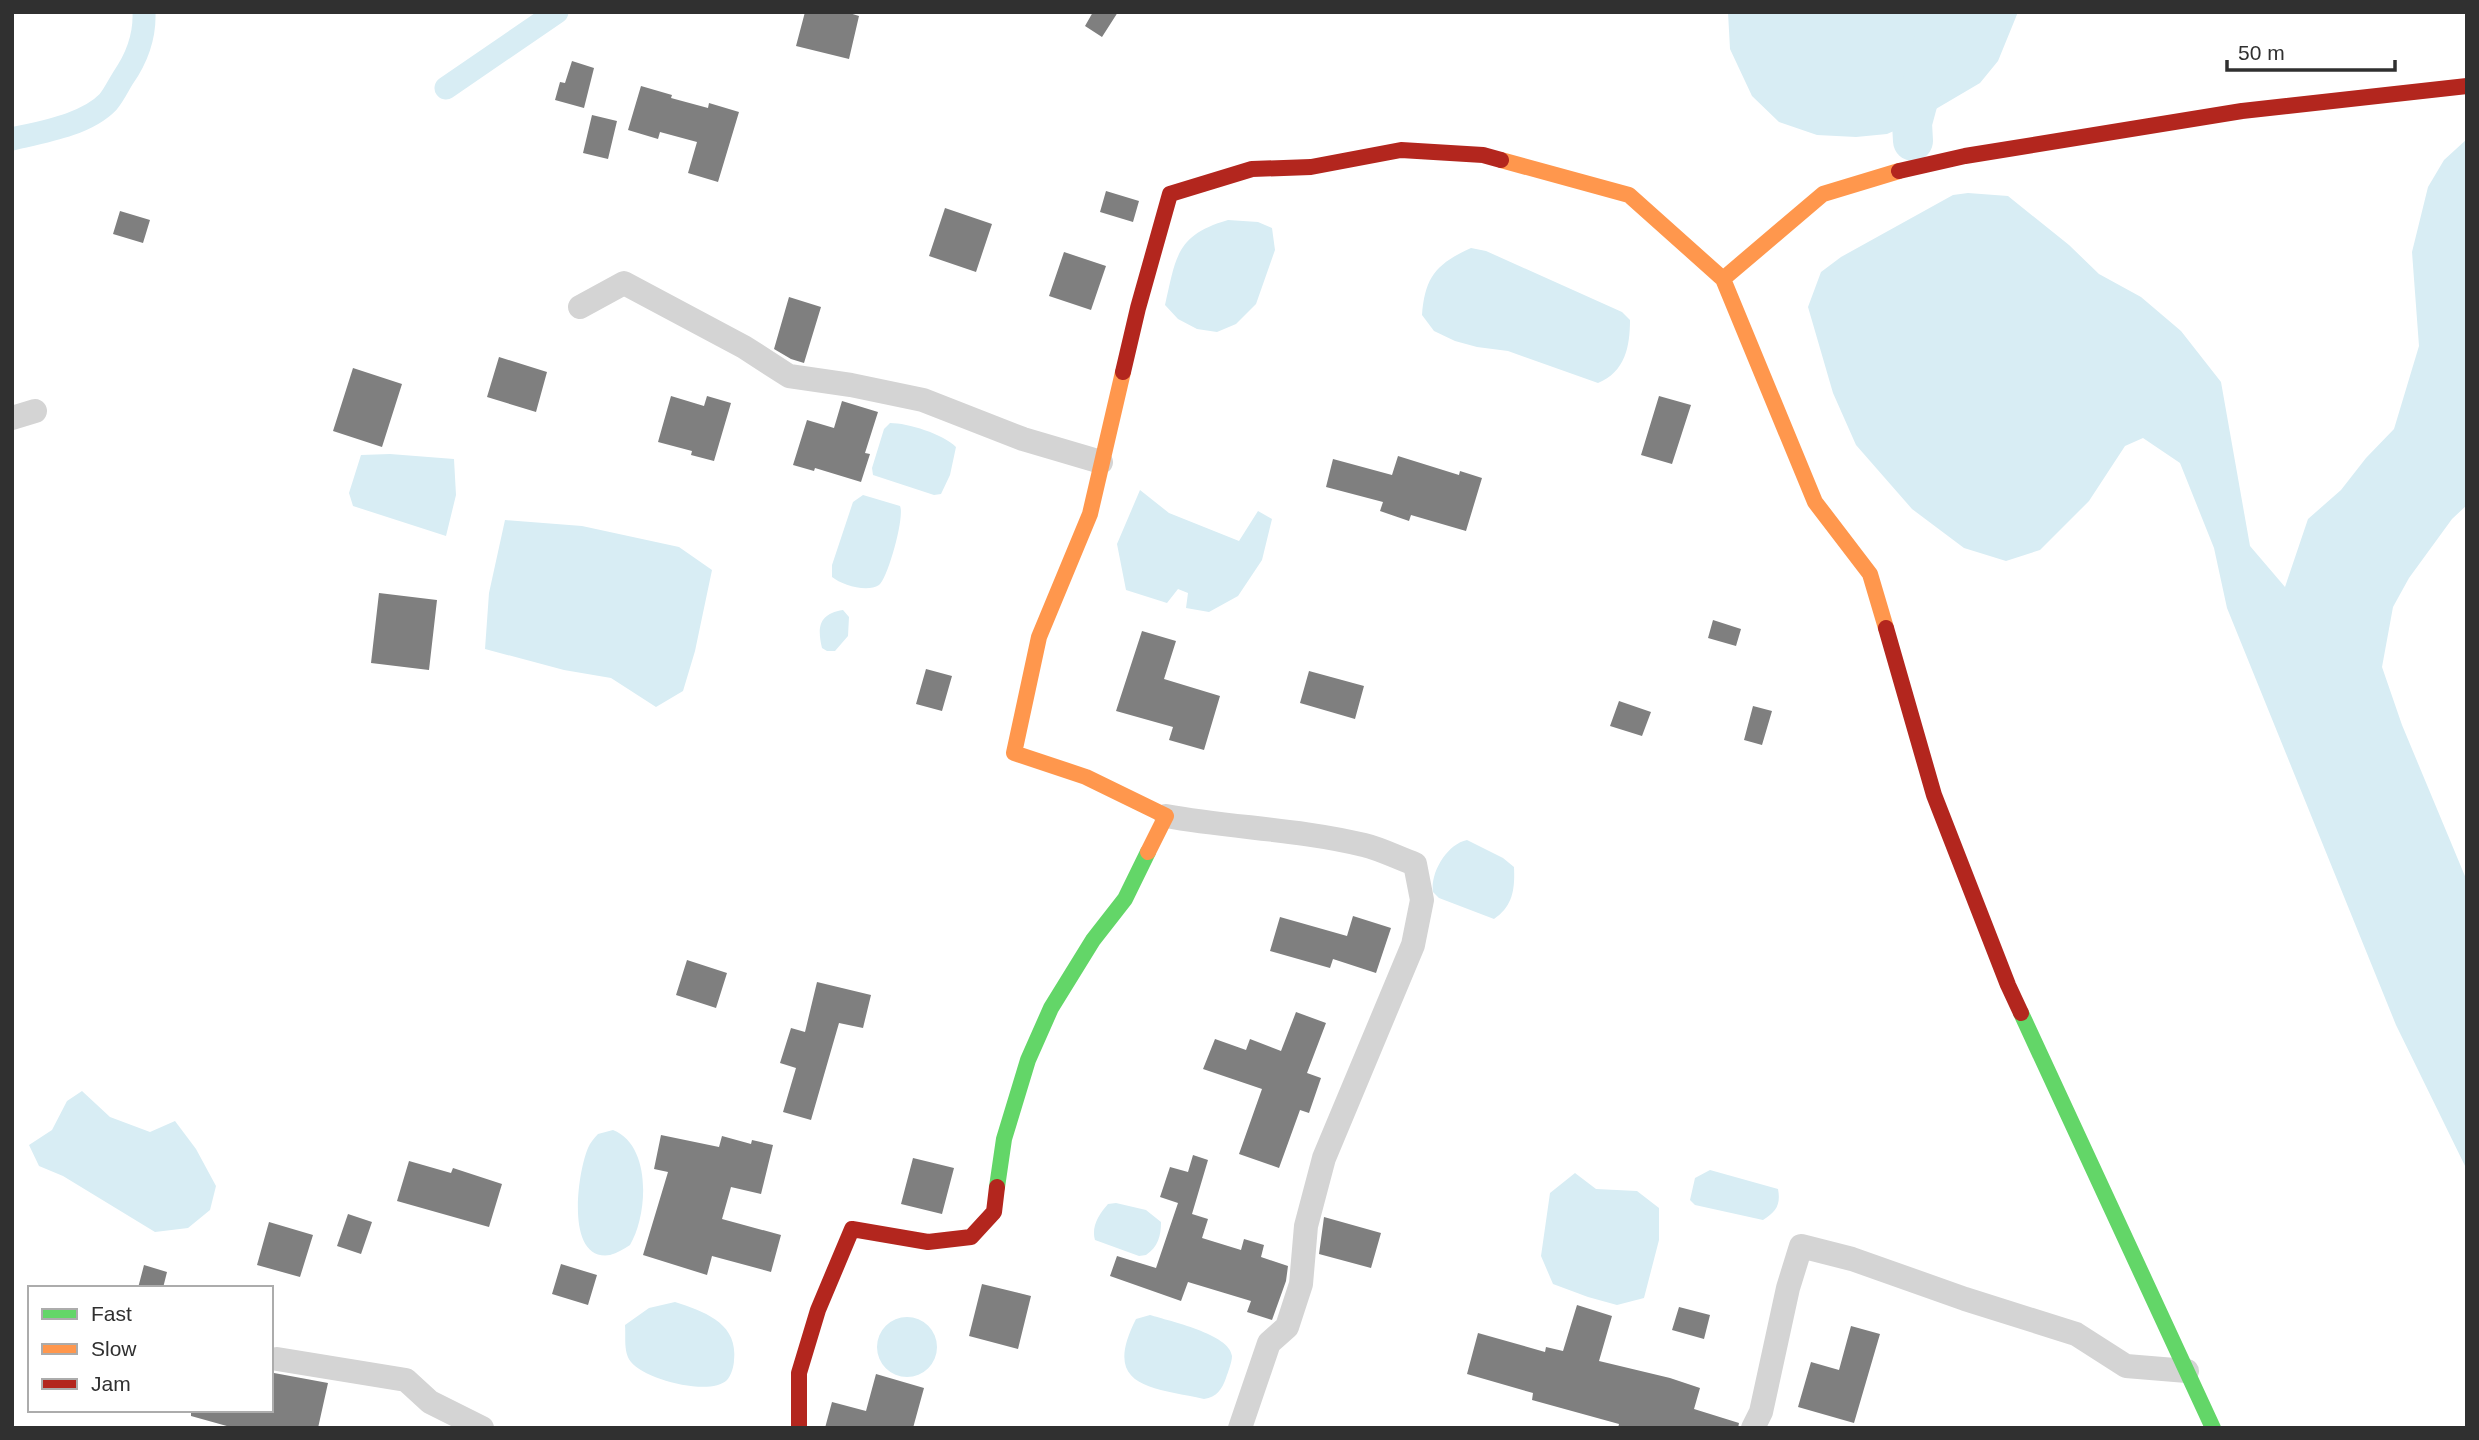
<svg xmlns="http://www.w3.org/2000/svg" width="2479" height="1440" font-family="Arial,sans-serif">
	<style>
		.water { fill: #d8edf4 }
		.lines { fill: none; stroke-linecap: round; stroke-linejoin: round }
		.canal { stroke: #d8edf4; stroke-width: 23 }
		.river { stroke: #d8edf4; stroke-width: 40 }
		.building { fill: #7f7f7f }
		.street { stroke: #d4d4d4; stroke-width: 24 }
		.fast { stroke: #63d668; stroke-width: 16 }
		.slow { stroke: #ff974d; stroke-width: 16 }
		.jam { stroke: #b3261e; stroke-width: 16 }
	</style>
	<rect width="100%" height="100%" fill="#fff"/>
	<path class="water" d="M1728,12H2018L1998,61L1980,83L1912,123L1887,134L1856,137L1817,135L1779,122L1752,96L1730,49Z
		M2467,139V505L2452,519L2409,578L2393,607L2382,667L2402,725L2467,881V1170L2396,1025L2227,608L2214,548L2180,463L2143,438L2125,446L2089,501L2040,550L2006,561L1964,548L1912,509L1856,445L1833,393L1808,307L1821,272L1841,257L1953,195L1968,193L2008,196L2069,245L2099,274L2141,297L2181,331L2221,382L2250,546L2285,587L2308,519L2341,490L2366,458L2394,429L2419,346L2412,252L2428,187L2444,160Z
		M1228,220L1258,222L1272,228L1275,250L1256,304L1236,324L1217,332L1197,329L1178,319L1165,305C1176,257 1176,235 1228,220Z
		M1471,248L1486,251L1622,312L1630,320C1630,347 1625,372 1598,383L1508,351L1477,347L1455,341L1434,331L1422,315C1425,277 1436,264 1471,248Z
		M890,423C908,423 943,434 956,447L950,475L941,494L934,495L873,475L872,468L884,429Z
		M390,454L454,459L456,495L446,536L353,506L349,493L361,455Z
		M1140,490L1169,513L1239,541L1258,511L1272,519L1262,560L1238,596L1209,612L1186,608L1188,593L1178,589L1167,603L1126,590L1117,544Z
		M863,495L900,506C905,516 888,578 879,585C867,593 842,585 832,577V565L853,502Z
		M505,520L582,526L679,547L712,570L695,651L683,691L656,707L611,678L564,670L485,649L489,593Z
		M843,610L849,617L848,636L835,651H827L822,648C817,627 819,614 843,610Z
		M1467,840L1503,858L1514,867C1515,889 1513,906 1494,919L1439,898L1433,892C1430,873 1447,844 1467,840Z
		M82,1091L110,1117L150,1132L175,1121L196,1149L216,1186L210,1210L188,1228L155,1232L63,1176L39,1166L29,1145L52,1130L67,1101Z
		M613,1130C652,1145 648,1215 630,1245C624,1249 617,1253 610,1255C564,1262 578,1171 588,1148C590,1143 594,1138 598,1134Z
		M1710,1170L1778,1189C1781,1205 1776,1212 1763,1220L1695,1205L1690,1200L1695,1178Z
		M1575,1173L1596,1189L1637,1191L1659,1208V1240L1644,1298L1617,1305L1588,1297L1553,1284L1541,1256L1550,1193Z
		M1116,1203L1146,1210L1161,1222C1161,1236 1158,1247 1146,1255L1139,1256L1095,1240C1091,1227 1099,1214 1108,1204Z
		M675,1302C705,1312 738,1323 734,1360C734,1366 731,1376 727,1380C710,1397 644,1379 631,1362C623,1352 626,1337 625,1325L649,1308Z
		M1150,1315C1169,1321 1230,1334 1232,1356C1232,1362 1228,1372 1226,1378C1222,1389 1217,1397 1204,1399C1151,1387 1101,1388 1136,1319Z
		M877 1347a30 30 0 1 1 60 0a30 30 0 1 1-60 0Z"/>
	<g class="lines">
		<path class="canal" d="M446,88L557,12
			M12,139C42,132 86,125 108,102C114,95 118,86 123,78C137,58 145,37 144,12"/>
		<path class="river" d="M1913,141L1912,123L1942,12"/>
	</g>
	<path class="building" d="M805,12H846L859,16L849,59L796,46Z
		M1093,12H1118L1102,37L1085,26Z
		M572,61L594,68L584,108L555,100L560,82L565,83Z
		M641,86L672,95L671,98L708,108L709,103L739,112L718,182L688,173L697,142L660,132L658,139L628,130Z
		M592,115L617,121L608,159L583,153Z
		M1106,191L1139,201L1133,222L1100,212Z
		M945,208L992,224L976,272L929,256Z
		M120,211L150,220L143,243L113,234Z
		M1064,252L1106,266L1091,310L1049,296Z
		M789,297L821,307L804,363L791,359L774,349Z
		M499,357L547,372L536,412L487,397Z
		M353,368L402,384L382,447L333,431Z
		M671,396L704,406L707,396L731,403L714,461L691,455L692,451L658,442Z
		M1659,396L1691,405L1672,464L1641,455Z
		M842,401L878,412L865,453L870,454L861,482L815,468L814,471L793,465L807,420L834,428Z
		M1398,456L1459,475L1460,471L1482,478L1466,531L1411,515L1409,521L1380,511L1383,502L1326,487L1333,459L1392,475Z
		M379,593L437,600L429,670L371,663Z
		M1713,620L1741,629L1736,646L1708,638Z
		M1142,631L1176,641L1164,679L1220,696L1204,750L1169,740L1173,727L1116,711Z
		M926,669L952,676L942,711L916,704Z
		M1309,671L1364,686L1355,719L1300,703Z
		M1619,701L1651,712L1642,736L1610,726Z
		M1753,706L1772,711L1762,745L1744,740Z
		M1353,916L1391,928L1376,973L1333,959L1330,968L1270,951L1280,917L1347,936Z
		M687,960L727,973L716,1008L676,995Z
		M817,982L871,995L863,1028L839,1023L811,1120L783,1112L796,1068L780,1063L791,1028L805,1032Z
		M1296,1012L1326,1023L1307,1073L1321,1078L1309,1113L1300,1110L1279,1168L1239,1154L1262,1089L1203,1069L1215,1039L1246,1050L1250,1039L1281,1051Z
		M661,1135L719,1147L722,1136L751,1144L752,1140L773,1145L761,1194L731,1187L722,1219L781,1235L771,1272L712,1256L707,1275L643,1255L668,1172L654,1169Z
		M1193,1155L1208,1160L1192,1214L1208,1219L1202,1238L1241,1250L1244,1239L1264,1245L1261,1257L1288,1266L1286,1281L1272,1320L1247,1312L1251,1301L1188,1282L1181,1301L1110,1276L1117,1256L1156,1268L1178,1203L1160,1197L1170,1167L1188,1172Z
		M913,1158L954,1168L942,1214L901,1204Z
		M409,1161L451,1173L453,1168L502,1184L489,1227L397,1201Z
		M348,1214L372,1222L361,1254L337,1246Z
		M1324,1217L1381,1233L1371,1268L1319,1254Z
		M269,1222L313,1235L300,1277L257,1265Z
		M561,1264L597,1275L588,1305L552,1294Z
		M144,1265L167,1272L163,1288H138Z
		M982,1284L1031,1296L1018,1349L969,1336Z
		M1577,1305L1612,1316L1599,1361L1670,1378L1700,1388L1694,1409L1739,1423L1738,1428H1618L1619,1424L1532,1400L1533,1393L1467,1374L1478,1333L1545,1352L1546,1347L1563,1351Z
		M1679,1307L1710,1315L1704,1339L1672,1330Z
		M1851,1326L1880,1334L1854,1423L1798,1407L1811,1362L1839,1370Z
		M274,1373L328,1383L318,1428H234L191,1416V1410H271Z
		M876,1374L924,1388L913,1428H825L832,1402L866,1411Z"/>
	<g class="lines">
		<path class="street" d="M580,307L624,283L744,347L789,376L851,385L923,400L1023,439L1101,462
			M12,418L35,411
			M1166,816C1232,828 1299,829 1364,845C1381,849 1398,858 1415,864L1422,900L1413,945L1324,1158L1306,1226L1301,1284L1287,1327L1269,1343L1240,1428
			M277,1359L406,1380L430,1402L482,1428
			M1753,1428L1761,1412L1788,1288L1801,1246L1852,1259L1965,1299L2076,1334L2126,1366L2187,1371"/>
		<path class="fast" d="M2021,1013L2213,1428
			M997,1187L1004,1139L1028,1060L1051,1008L1093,940L1125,899L1148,852"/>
		<path class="slow" d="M1501,160L1629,195L1723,279
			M1123,372L1090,514L1039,637L1014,753L1086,777L1166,816L1148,852
			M1886,628L1870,574L1815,502L1723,279L1823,194L1899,171"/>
		<path class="jam" d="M1899,171L1965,156L2242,111L2467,86
			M1123,372L1138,308L1170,194L1252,169L1311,167L1401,150L1483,155L1501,160
			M1886,628L1934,795L2008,985L2021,1013
			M799,1428V1373L818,1310L852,1229L928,1242L971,1237L994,1212L997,1187"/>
	</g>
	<rect width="2479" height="1440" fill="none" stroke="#303030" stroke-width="28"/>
	<rect x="28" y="1286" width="245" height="126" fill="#ffffff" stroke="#acacac" stroke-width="2"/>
	<rect x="42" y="1309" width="35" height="10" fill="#63d668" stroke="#acacac" stroke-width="2"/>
	<text x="91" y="1321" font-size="21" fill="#303030">Fast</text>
	<rect x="42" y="1344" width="35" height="10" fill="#ff974d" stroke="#acacac" stroke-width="2"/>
	<text x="91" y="1356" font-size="21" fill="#303030">Slow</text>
	<rect x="42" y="1379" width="35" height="10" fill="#b3261e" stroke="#acacac" stroke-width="2"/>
	<text x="91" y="1391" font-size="21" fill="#303030">Jam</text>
	<path d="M2227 60v10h168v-10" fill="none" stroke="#303030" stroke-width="3.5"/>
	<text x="2238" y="60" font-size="21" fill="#303030" stroke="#ffffff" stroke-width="5" paint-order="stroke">50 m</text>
</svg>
